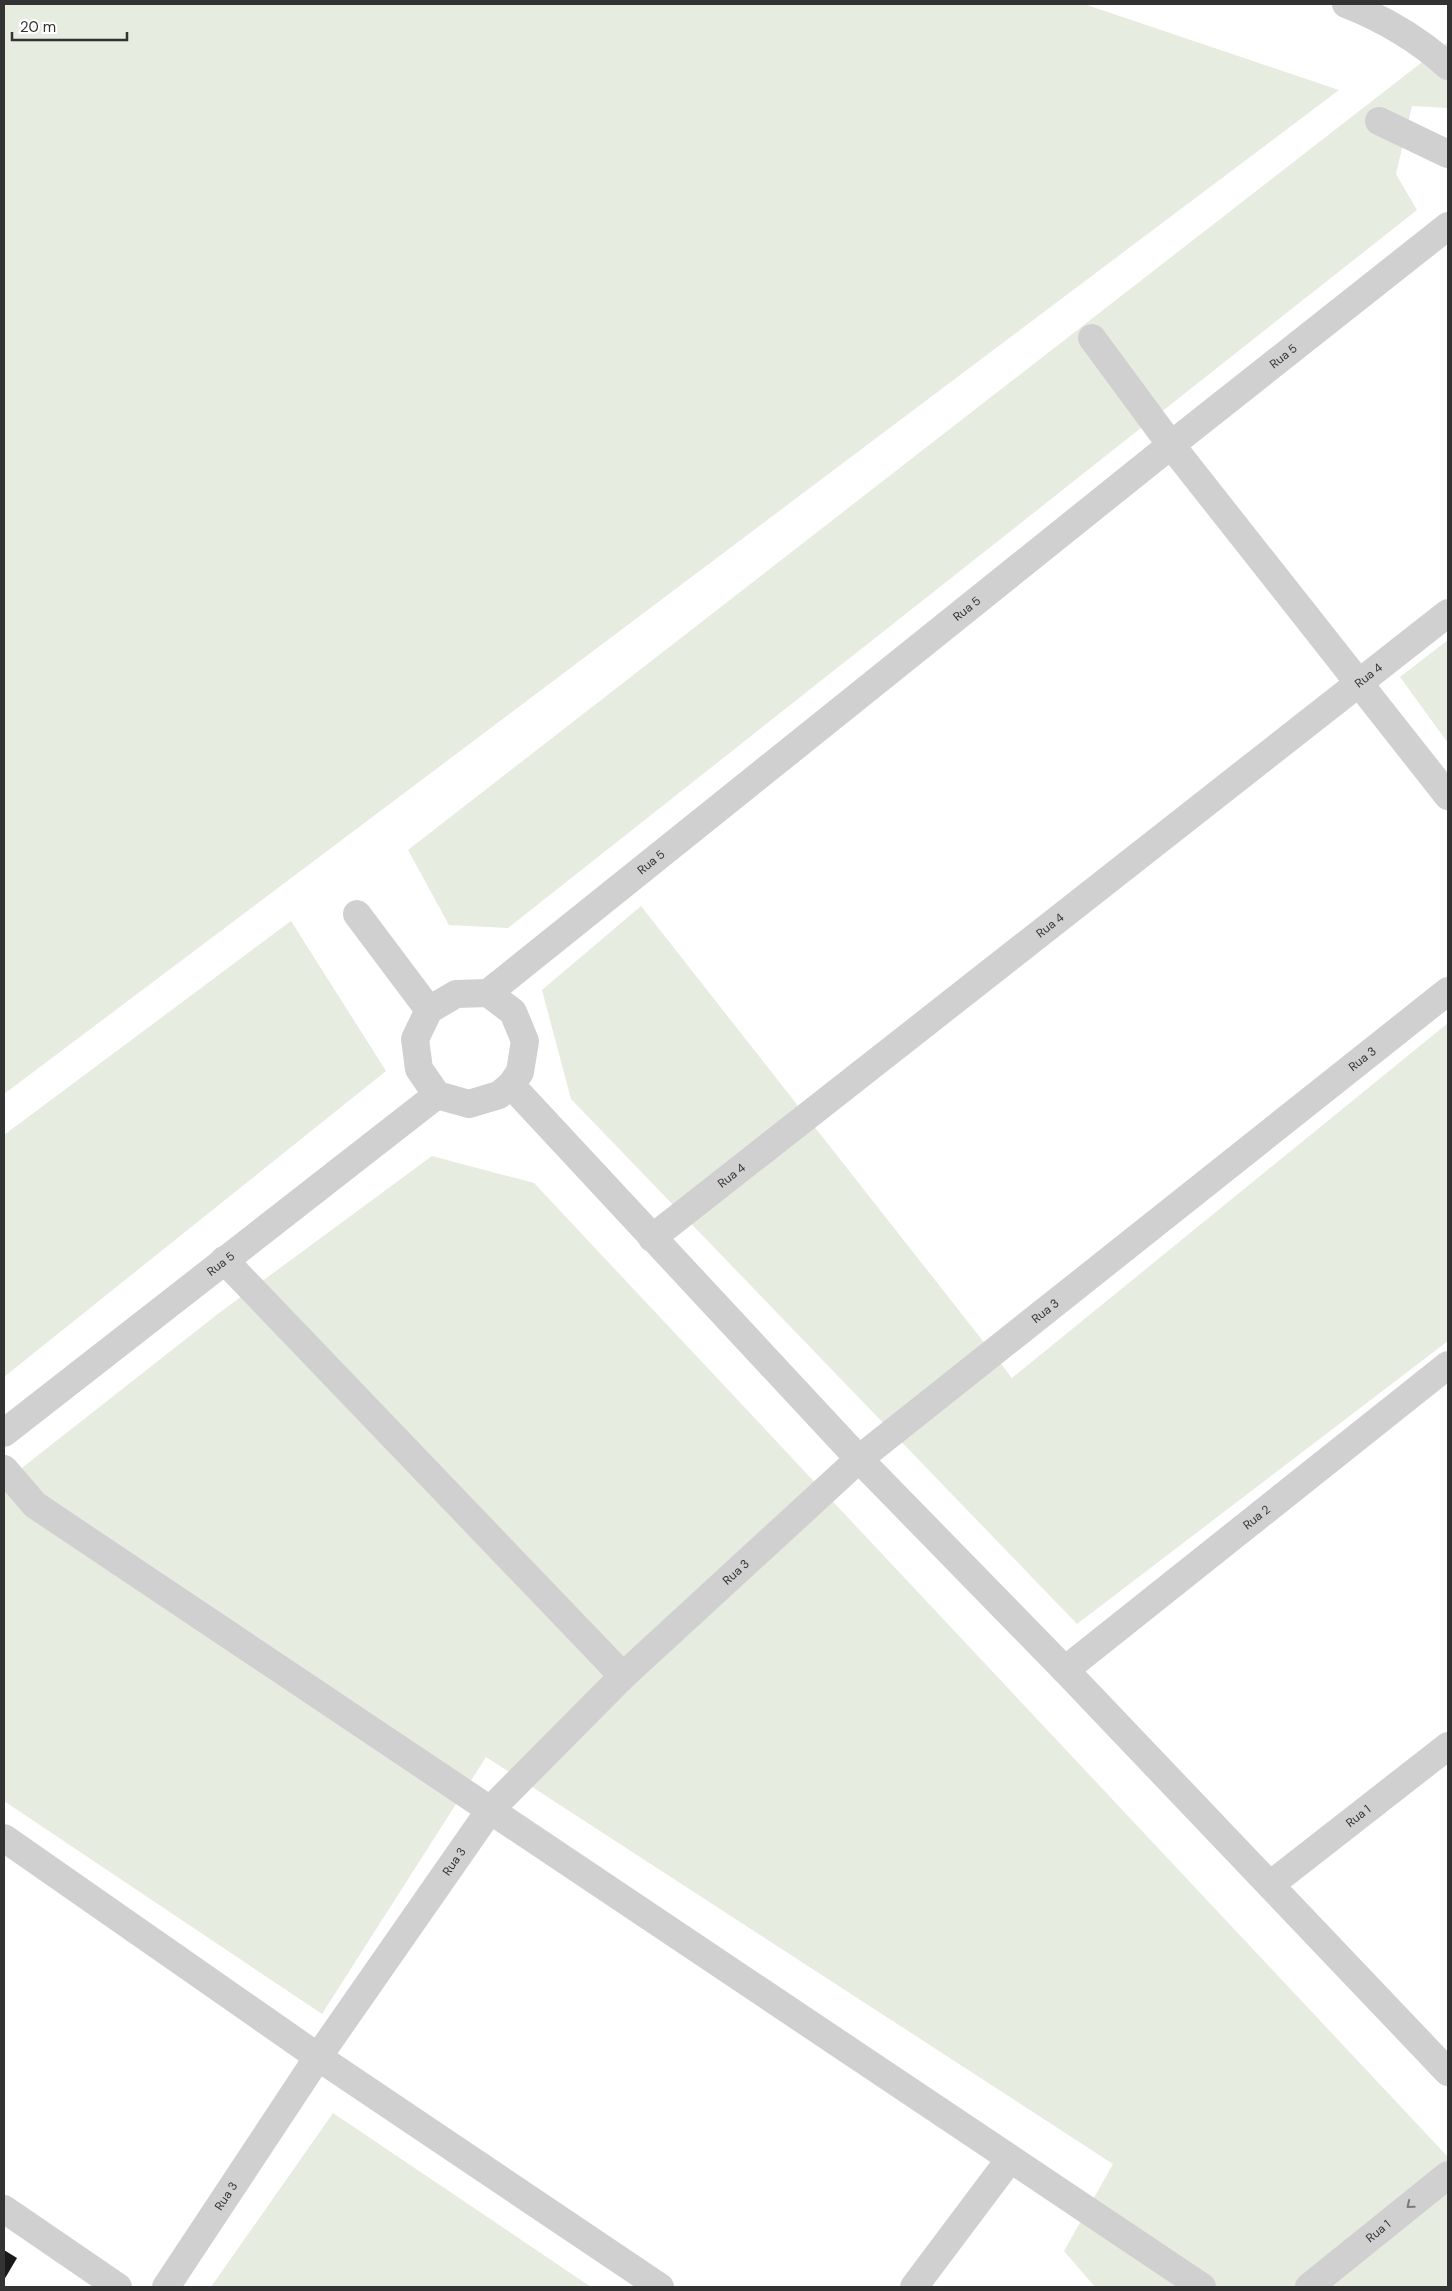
<svg xmlns="http://www.w3.org/2000/svg" width="1452" height="2291" font-family="'DM Sans',sans-serif">
	<style>
		.green { fill: #e6ecdf }
		.building { fill: #1a1a1a }
		.lines { fill: none; stroke-linecap: round; stroke-linejoin: round }
		.minor { stroke: #d0d0d0; stroke-width: 28 }
		.oneway { stroke: #7a7a7a }
		.labels { text-anchor: middle; dominant-baseline: central; stroke-width: 5; stroke-linejoin: round; paint-order: stroke }
		.street-label { font-size: 12px; fill: #333; stroke: #fff }
	</style>
	<rect width="100%" height="100%" fill="#fff"/>
	<path class="green" d="M4,4H1084L1339,90L4,1094Z
		M1448,42V108L1412,106L1396,174L1417,210L508,928L449,925L408,850Z
		M1448,640V743L1400,677Z
		M641,906L1012,1378L1448,1023V1341L1077,1624L571,1099L542,990Z
		M291,921L386,1071L4,1377V1135Z
		M432,1156L534,1183L1448,2157V2287H1095L1064,2251L1113,2164L486,1757L322,2014L4,1801V1482L219,1313Z
		M333,2113L591,2287H211Z"/>
	<path class="building" d="M4,2250L17,2258L4,2280Z"/>
	<g class="lines">
		<g class="minor">
			<path d="M1346,4C1384,19 1418,39 1448,66"/>
			<path d="M1379,121L1448,154"/>
			<path d="M1092,338L1171,445L1448,796"/>
			<path d="M357,914L429,1010"/>
			<path id="s1" d="M488,993L1171,445L1448,226"/>
			<path d="M488,993L513,1012L525,1041L520,1072L511,1085L499,1095L469,1104L437,1095L419,1069L415,1039L429,1010L456,994Z"/>
			<path d="M511,1085L859,1459L1065,1670L1448,2072"/>
			<path id="s2" d="M652,1238L1448,613"/>
			<path d="M224,1260L623,1676"/>
			<path id="s3" d="M4,1433L437,1095"/>
			<path d="M4,1469L35,1505L1202,2287"/>
			<path id="s4" d="M1065,1670L1448,1365"/>
			<path d="M4,1838L318,2057L660,2287"/>
			<path id="s5" d="M1270,1885L1448,1746"/>
			<path d="M4,2209L118,2287"/>
			<path id="s6" d="M166,2287L318,2057L490,1810L623,1676L859,1459L1448,991"/>
			<path d="M914,2287L1010,2159"/>
			<path id="s7" d="M1309,2287L1448,2175"/>
		</g>
	</g>
	<defs><path id="oneway-chevron" d="M-2-3.5L2.5 0L-2 3.5" fill="none" stroke-width="1.6" stroke-linecap="round" stroke-linejoin="round" transform="scale(1.25)"/></defs>
	<use class="oneway" href="#oneway-chevron" transform="translate(1410 2205) rotate(141)"/>
	<g class="labels">
		<g class="street-label">
			<text stroke="none"><textPath href="#s1" startOffset="1019">Rua 5</textPath></text>
			<text stroke="none"><textPath href="#s1" startOffset="614">Rua 5</textPath></text>
			<text stroke="none"><textPath href="#s2" startOffset="911">Rua 4</textPath></text>
			<text stroke="none"><textPath href="#s1" startOffset="209">Rua 5</textPath></text>
			<text stroke="none"><textPath href="#s2" startOffset="506">Rua 4</textPath></text>
			<text stroke="none"><textPath href="#s6" startOffset="1729">Rua 3</textPath></text>
			<text stroke="none"><textPath href="#s2" startOffset="101">Rua 4</textPath></text>
			<text stroke="none"><textPath href="#s3" startOffset="275">Rua 5</textPath></text>
			<text stroke="none"><textPath href="#s6" startOffset="1324">Rua 3</textPath></text>
			<text stroke="none"><textPath href="#s4" startOffset="245">Rua 2</textPath></text>
			<text stroke="none"><textPath href="#s6" startOffset="919">Rua 3</textPath></text>
			<text stroke="none"><textPath href="#s5" startOffset="112">Rua 1</textPath></text>
			<text stroke="none"><textPath href="#s6" startOffset="514">Rua 3</textPath></text>
			<text stroke="none"><textPath href="#s6" startOffset="109">Rua 3</textPath></text>
			<text stroke="none"><textPath href="#s7" startOffset="89">Rua 1</textPath></text>
		</g>
	</g>
	<rect width="1452" height="2291" fill="none" stroke="#333333" stroke-width="10"/>
	<path d="M12 32v8h115v-8" fill="none" stroke="#333333" stroke-width="2.5"/>
	<text x="20" y="32" font-size="15" fill="#333333" stroke="#ffffff" stroke-width="4" paint-order="stroke">20 m</text>
</svg>
